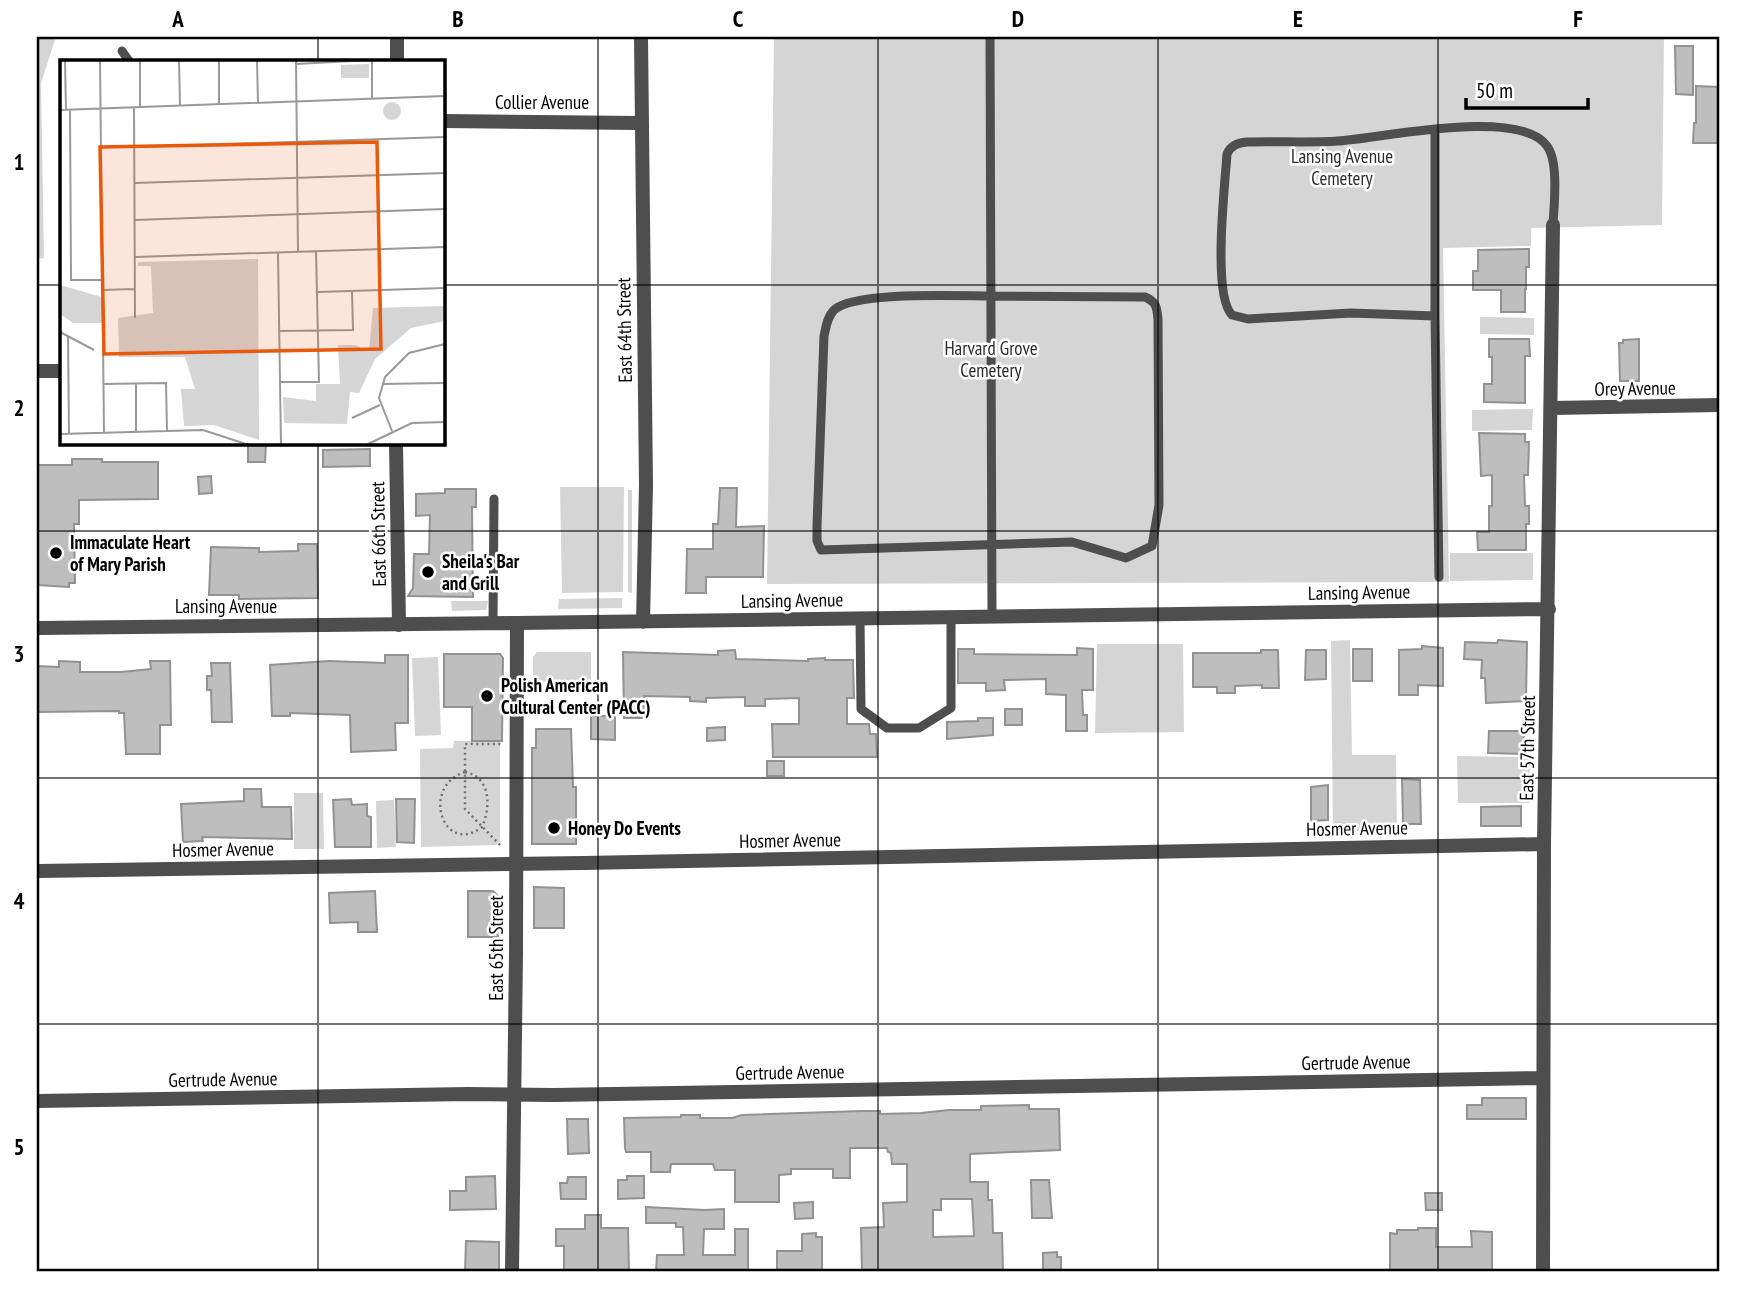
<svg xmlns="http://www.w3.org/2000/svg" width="1756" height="1309" font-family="'PT Sans Narrow',sans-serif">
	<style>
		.green { fill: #d5d5d5 }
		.building { fill: #bebebe; stroke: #929292; stroke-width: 2; fill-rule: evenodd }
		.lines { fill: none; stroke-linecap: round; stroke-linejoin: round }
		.path { stroke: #707070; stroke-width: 2.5; stroke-dasharray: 2 3.5; stroke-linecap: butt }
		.service { stroke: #4e4e4e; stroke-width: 9 }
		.minor { stroke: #4e4e4e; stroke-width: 14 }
		.tertiary { stroke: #4e4e4e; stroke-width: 14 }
		.grid { fill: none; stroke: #000; stroke-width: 2; stroke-opacity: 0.55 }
		.poi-dot { fill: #000; stroke: #fff; stroke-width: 2.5 }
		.labels { text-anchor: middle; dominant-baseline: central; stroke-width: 5; stroke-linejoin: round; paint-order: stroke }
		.street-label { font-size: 19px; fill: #000; stroke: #fff }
		.park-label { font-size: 19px; fill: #2c2c2c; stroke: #fff }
		.poi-label { font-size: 19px; font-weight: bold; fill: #000; stroke: #fff; text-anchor: start }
		.inset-road { fill: none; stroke: #999; stroke-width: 2 }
		.view { fill: #e8590c; fill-opacity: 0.15; stroke: #e8590c; stroke-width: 3.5 }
		.inset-edge { fill: none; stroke: #000; stroke-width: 3.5 }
		.neatline { fill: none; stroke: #000; stroke-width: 2.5 }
		.grid-label { font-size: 23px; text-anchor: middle; font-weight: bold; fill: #000 }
	</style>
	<rect width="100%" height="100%" fill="#fff"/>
	<path class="green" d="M37,37H56L41,83L44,258L37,259Z
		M774,37H1664L1662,225L1531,228V246L1443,248L1449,582L767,584Z
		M1480,317L1534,318V335L1480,334Z
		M1533,409L1532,430L1472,431V410Z
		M560,487H624L623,592L562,593Z
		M628,490H632V593L628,592Z
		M1450,553H1533V580L1450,581Z
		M622,598V608L558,609L559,599Z
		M451,601H488L486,610L452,611Z
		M1350,640L1352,755H1396L1397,830L1333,832L1331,641Z
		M1097,644H1183L1184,732L1095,733Z
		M537,652H591V681L533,682V657Z
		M438,657L441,735L415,736L412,658Z
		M454,741H500V841L496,845L421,847L420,749L453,748Z
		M1457,756L1530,757L1529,803H1458Z
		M294,793H323L324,849H294Z
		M394,800L396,847L377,848L376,801Z"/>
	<path class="building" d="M1675,46H1693V95L1676,94Z
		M1696,86L1719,87V143H1693L1694,123H1696Z
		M1529,249V267H1526V289H1525V312H1501V290H1473V271H1478V250Z
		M1489,339H1529L1530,356H1525V403L1484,402V384H1492V357H1489Z
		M1639,339V381H1620L1619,343H1623V340Z
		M1479,433L1525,434V442H1529L1528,475H1524L1525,506H1529V524H1526V550H1478L1477,532H1489V506H1492V475L1481,476Z
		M248,443H266L265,462H248Z
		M370,449V466L323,467V450Z
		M72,459H102V462H158V499L79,500V524H74L75,583H69V587L37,585V465H72Z
		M211,476L212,493L199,494L198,477Z
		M720,488H737L736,527L764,526L763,577H706V593H686L687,549H713V524H718Z
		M445,489H476V507H472L473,597L408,596L413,588L414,554H429L430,515L416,516V494L445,493Z
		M298,544H317L318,598L239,599V595H209L211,547L259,548V552L298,551Z
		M1498,640L1527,642L1526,701L1486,703L1485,678H1481L1482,660L1464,659L1465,642L1497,643Z
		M1422,646L1443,648V686L1418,685V695H1399V650L1422,649Z
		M1077,648L1093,649V690H1082L1083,715H1087V731H1066V695L1046,694V679L1004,680L1005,690L986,691V683H958V649H974V654L1077,655Z
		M1353,649H1372V681H1353Z
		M735,650L736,659L808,661V659L825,658V660H853L854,698H847V724H869L870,734H876L877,757H773L772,724H799V698L765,699V706H745V697L706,698V702L690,701V697L644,696L645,718H624L623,652L718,655V651Z
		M1261,650H1278L1279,688H1262V685L1235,686V693H1217V687H1193V653H1261Z
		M1306,650H1326V679L1305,680Z
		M444,654H500L503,658L502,741H472V707H444Z
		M385,655H408V723H395L396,750L351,752L350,715L290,713V716H272L270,665L329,661L385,663Z
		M59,661L80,662V672H121L151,669L150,661H170L171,725H160V754H126L124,713H119V711L37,712V666L59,667Z
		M211,663H230L232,722H212L211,690H207V676H212Z
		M1005,709H1022V725H1005Z
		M591,716H615V740L591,739Z
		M978,718H993V735L947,739V722L978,721Z
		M725,727V740L707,741V728Z
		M536,729H571L573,787H576V844H532V748H536Z
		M1489,731H1524V754L1488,753Z
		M767,761H784V776H767Z
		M1402,779L1420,780L1421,824H1403Z
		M1328,785V820L1311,821V787Z
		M244,789H261L262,807H291L292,839L202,837L203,841L183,842L181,804L244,801Z
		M351,799L352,805L367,804V816L371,817V847H335L333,800Z
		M396,799H415L414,843L397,842Z
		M1521,806V826H1481V807Z
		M534,887L564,888V928H534Z
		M375,891L377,932H358V922L330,923L329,893Z
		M468,891H493L499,897L498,937H468Z
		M1482,1098H1526V1119H1467V1105H1482Z
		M1029,1105V1109H1059L1060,1150L970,1154V1182H988V1200H992L993,1233H1002L1003,1272H862L861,1228L884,1227L883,1203L907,1202V1164H892L891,1153L888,1152L887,1148H850V1178H833V1169H791V1174L779,1175V1202H735V1170H715L713,1164H671L670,1172H651V1152H626L625,1148L624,1118L681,1117V1115H700V1118H732L742,1115L862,1111H880V1114L921,1113L949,1110H981V1106ZM941,1199H972L974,1236L933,1237V1210H941Z
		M567,1119H588L589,1153L568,1154Z
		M495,1176L496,1209L450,1210V1191H466V1177Z
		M627,1176H644V1198L618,1199V1180H627Z
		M568,1177H586V1199H561L560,1183H567Z
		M1031,1180H1049L1052,1218H1032Z
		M1425,1193H1442V1210H1426Z
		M813,1202V1218L795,1219L794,1203Z
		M646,1207L704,1210L724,1209V1229H704L703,1255H735V1229H748V1272H656L657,1255H684L683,1227H676V1223H646Z
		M585,1215H601V1228H628L629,1272H564V1246H556V1229H585Z
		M1418,1228H1436V1247H1472L1471,1231L1492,1232V1272H1390V1233L1397,1234V1230H1418Z
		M816,1233V1237H822V1272H777V1251H802V1234Z
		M466,1241L499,1242V1272H465Z
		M1057,1252V1257H1061V1272H1043V1253Z"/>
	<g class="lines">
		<path class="path" d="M465,772C491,777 491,807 482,827C443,857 420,786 465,772Z
			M500,845L465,809V744H501"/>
		<path class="service" d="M990,37L992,616
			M122,51L129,61
			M1435,130V316L1439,577
			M991,296L1145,297C1157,302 1157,308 1158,320L1159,505L1152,546L1126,558L1072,542L821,550L817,541V526L824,336C826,327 827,317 834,310C855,291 959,296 991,296Z
			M1435,316L1351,313L1248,319L1232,315C1212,295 1225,185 1227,154C1231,145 1238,143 1247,142C1277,141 1308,143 1338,141C1382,138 1519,107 1547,146C1559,162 1554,205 1553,225
			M860,618L861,709L887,728H919L951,708V617
			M493,623L494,499"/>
		<path class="minor" d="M397,37V61
			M641,37L646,485L643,622
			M443,121L640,123
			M37,371H61
			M1552,408L1719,405
			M396,443L399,625
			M517,623L1549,609
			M37,871L584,863L1544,844
			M37,1101L468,1094L554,1095L1543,1078
			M1543,1272L1544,844L1553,225"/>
		<path class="tertiary" d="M37,628L517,623L516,953L512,1272"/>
	</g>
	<path class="grid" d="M318,37V61M598,37V1272M878,37V1272M1158,37V1272M1438,37V1272M37,285H61M443,285H1719M318,443V1272M37,531H1719M37,778H1719M37,1024H1719"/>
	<g class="poi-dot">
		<circle cx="56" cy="553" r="7"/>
		<circle cx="428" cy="572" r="7"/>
		<circle cx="487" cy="696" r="7"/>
		<circle cx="554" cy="828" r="7"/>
	</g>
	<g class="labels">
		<g class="street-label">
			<text x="542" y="102">Collier Avenue</text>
			<text transform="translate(624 330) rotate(-91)">East 64th Street</text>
			<text transform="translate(1635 388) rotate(-1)">Orey Avenue</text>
			<text transform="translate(378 534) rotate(-91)">East 66th Street</text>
			<text transform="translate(1359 592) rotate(-1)">Lansing Avenue</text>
			<text transform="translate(792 600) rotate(-1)">Lansing Avenue</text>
			<text x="226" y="606">Lansing Avenue</text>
			<text transform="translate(1527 748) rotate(-89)">East 57th Street</text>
			<text transform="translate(1357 828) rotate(-1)">Hosmer Avenue</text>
			<text transform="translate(790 840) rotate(-1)">Hosmer Avenue</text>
			<text transform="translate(223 849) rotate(-1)">Hosmer Avenue</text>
			<text transform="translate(496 948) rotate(-90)">East 65th Street</text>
			<text transform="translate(1356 1062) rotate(-1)">Gertrude Avenue</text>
			<text transform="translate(790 1072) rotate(-1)">Gertrude Avenue</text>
			<text transform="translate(223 1079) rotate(-1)">Gertrude Avenue</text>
		</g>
		<g class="park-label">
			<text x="1342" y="156">Lansing Avenue<tspan x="1342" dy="22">Cemetery</tspan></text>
			<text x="991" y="348">Harvard Grove<tspan x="991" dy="22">Cemetery</tspan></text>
		</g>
		<g class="poi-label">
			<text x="70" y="542">Immaculate Heart<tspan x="70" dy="22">of Mary Parish</tspan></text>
			<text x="442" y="561">Sheila's Bar<tspan x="442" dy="22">and Grill</tspan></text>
			<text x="501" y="685">Polish American<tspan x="501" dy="22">Cultural Center (PACC)</tspan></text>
			<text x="568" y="828">Honey Do Events</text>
		</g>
	</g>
	<g transform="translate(60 60)">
		<rect width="385" height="385" fill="#fff"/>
		<path d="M309,4V18H281V5ZM323 51a9 9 0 1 1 18 0a9 9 0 1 1-18 0ZM198,199L199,380L154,365L124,366L121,329H135L125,297H59L58,258L93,253L91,206H78V202ZM0,225L42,237L43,263H13L0,254ZM385,246V261L351,268L315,299L299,333L290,332L287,364L224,363L223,337L256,341V324H280L278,285H295L309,291L313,248Z" fill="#d5d5d5"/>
		<path class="inset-road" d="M5,0L6,50M40,0L44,373M80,0V47M119,0L120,46M159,0V44M197,0L198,43M236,0L238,192M312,0V39M236,4L311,0M74,47L75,258M10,49L11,220H42M0,50L385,36M74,87L385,77M75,123L385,113M75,160L385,149M218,193L221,385M75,197L385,187M42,230L75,229M258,232L385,228M220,271L293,270L292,231M0,272L34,290M8,276L9,373M220,322H259L256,191M76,323V372M43,324L106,323L107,371M322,324L385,323M292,358L320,345M332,371L319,338L325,317L349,293L385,284M0,374L143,370L189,385M306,385L352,363L385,362"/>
		<path class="view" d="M317,82L321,289L44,294L40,87Z"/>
		<rect width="385" height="385" class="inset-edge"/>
	</g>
	<rect width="1756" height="1309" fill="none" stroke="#ffffff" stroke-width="77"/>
	<path d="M1466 98v10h122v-10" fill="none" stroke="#000000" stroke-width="3.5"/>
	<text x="1476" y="98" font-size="21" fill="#000000" stroke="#ffffff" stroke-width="5" paint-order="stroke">50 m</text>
	<rect x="38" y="38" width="1680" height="1232" class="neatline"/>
	<g class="grid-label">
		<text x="178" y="27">A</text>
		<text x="458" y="27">B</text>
		<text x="738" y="27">C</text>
		<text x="1018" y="27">D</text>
		<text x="1298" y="27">E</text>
		<text x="1578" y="27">F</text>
		<text x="19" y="170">1</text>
		<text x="19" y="416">2</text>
		<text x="19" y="662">3</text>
		<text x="19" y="909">4</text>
		<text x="19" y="1155">5</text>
	</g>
</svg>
